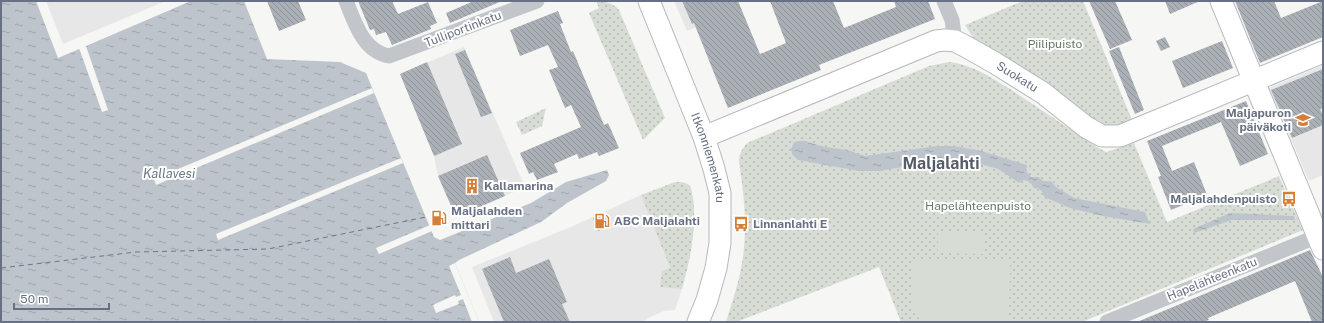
<svg xmlns="http://www.w3.org/2000/svg" width="1324" height="323" font-family="'Public Sans',sans-serif">
	<style>
		.built { fill: #e7e7e7 }
		.green { fill: url(#green-dots) }
		.pitch { fill: #d7ddd5 }
		.water { fill: url(#water-ripples) }
		.pier { fill: #f6f7f4 }
		.lines { fill: none; stroke-linecap: round; stroke-linejoin: round }
		.ferry { stroke: #697885; stroke-width: 1; stroke-dasharray: 5 4; stroke-linecap: butt }
		.building { fill: url(#building-back-hatch) }
		.secondary-casing { stroke: #b5b8bd; stroke-width: 23 }
		.street { stroke: #c2c5c9; stroke-width: 15 }
		.secondary { stroke: #fff; stroke-width: 21 }
		.labels { text-anchor: middle; dominant-baseline: central; stroke-width: 4; stroke-linejoin: round; paint-order: stroke }
		.street-label { font-size: 12px; fill: #687183; stroke: #fff }
		.park-label { font-size: 12px; fill: #667a67; stroke: #fff }
		.poi-label { font-size: 12px; font-weight: bold; fill: #687183; stroke: #fff; text-anchor: start }
		.water-label { font-size: 13px; font-style: italic; fill: #697885; stroke: #fff }
		.district-label { font-size: 16px; font-weight: bold; fill: #555c68; stroke: #fff }
	</style>
	<defs>
		<pattern id="green-dots" width="8" height="8" patternUnits="userSpaceOnUse"><rect width="8" height="8" fill="#d7ddd5"/><path d="M2 2h.1M6 6h.1" fill="none" stroke="#b2b8b2" stroke-width="1.8" stroke-linecap="round"/></pattern>
		<pattern id="water-ripples" width="26" height="14" patternUnits="userSpaceOnUse"><rect width="26" height="14" fill="#bec4cb"/><path d="M2 4q2-2 4 0t4 0M15 11q2-2 4 0t4 0" fill="none" stroke="#9ea4aa"/></pattern>
		<pattern id="building-back-hatch" width="6" height="6" patternUnits="userSpaceOnUse"><rect width="6" height="6" fill="#abb0b7"/><path d="M-1 5l2 2M0 0l6 6M5-1l2 2" fill="none" stroke="#8f949a"/></pattern>
	</defs>
	<rect width="100%" height="100%" fill="#f6f7f4"/>
	<path class="built" d="M46,1H166L63,44Z
		M674,1H720L726,15L687,31Z
		M464,47L525,187L456,217L438,176L434,156L400,74Z
		M1323,65V175L1309,181L1269,88Z
		M641,195L670,268L660,286L682,289L675,310L664,311L648,318L643,322H494L472,267L573,226Z"/>
	<path class="green" d="M596,1C606,1 613,3 619,10L665,118L643,140L589,13L599,8Z
		M1023,1H1083L1132,120L1118,131L1101,126L979,47L965,25Z
		M949,62C972,64 990,77 1010,89C1039,108 1068,128 1097,147L1106,152L1134,143L1167,222L1279,176L1303,230L1082,322H901L879,267L736,322H726C732,302 739,283 742,263C748,229 744,195 739,162C739,154 742,149 747,143L929,66Z
		M546,108L542,126L522,135L516,122Z
		M675,182C681,182 686,182 690,186C692,190 692,194 693,198C697,229 690,260 682,289L660,287L662,271L670,268L641,195Z"/>
	<path class="pitch" d="M938,232H983V254L938,253Z
		M923,259L1010,260L1009,320L922,319L917,317L911,309L912,267L914,261Z"/>
	<path class="water" d="M1,1H36L58,58L191,1H244L267,59L340,62L366,73L434,237L440,240L531,203L566,182L607,170L609,175L606,181L567,203L541,222L459,260L455,263L479,322H1Z
		M799,141H804L825,147L847,150L865,156L937,146H954L981,151L1027,165L1026,171L1031,177H1038L1045,182L1051,181L1056,187L1074,198L1145,212L1150,224L1103,216L1070,208L1044,197C1043,191 1040,188 1034,188L1030,182L1024,180L1019,183L998,169L963,159H926L902,167L879,171H859L798,160L792,154L791,149L794,142Z
		M1230,213L1294,216L1295,220H1232L1194,233L1193,229Z"/>
	<path class="pier" d="M86,46L108,110L102,112L79,48Z
		M372,88L374,93L156,185L154,179Z
		M401,158L403,163L218,240L216,234Z
		M430,225L432,231L379,254L376,248Z
		M455,263L479,322H472L463,299L458,301L459,304L436,313L433,305L455,295L456,297L461,295L449,266Z"/>
	<g class="lines">
		<path class="ferry" d="M1,268L136,252L268,249L426,217"/>
	</g>
	<path class="building" d="M267,1H298L306,20L279,31Z
		M358,1H392L398,14L428,2L437,23L430,26L431,29L392,45L386,32L376,35L374,29L370,30Z
		M474,1H502L450,23L446,13Z
		M682,1H738L760,54L786,43L770,1H833L844,28L896,7L894,1H928L935,19L819,65L821,70L728,108L694,23L692,24Z
		M1089,1H1115L1132,40L1110,49Z
		M1165,1H1200L1170,14Z
		M1235,1H1274L1281,18L1323,1V37L1260,63Z
		M558,11L563,23L560,24L571,52L573,51L604,125L608,123L619,148L599,156L597,152L579,159L577,154L554,164L558,172L537,180L533,172L529,174L520,153L581,127L571,105L565,108L549,70L558,67L548,45L520,56L510,30Z
		M1165,37L1170,47L1161,51L1156,41Z
		M1222,41L1233,68L1183,88L1172,61Z
		M1119,47L1144,110L1135,114L1109,51Z
		M465,50L492,113L481,117L455,54Z
		M427,62L462,144L434,156L400,74Z
		M1323,69V108L1320,109L1323,116V125L1292,138L1271,90Z
		M1246,101L1268,154L1240,166L1221,122L1162,146L1172,171L1194,162L1207,195L1171,210L1158,177L1161,176L1147,141Z
		M487,155L505,196L456,217L438,176Z
		M607,213L611,226L598,231L593,218Z
		M1310,250L1323,277V320L1319,322H1312L1295,281L1208,318L1209,320L1203,322H1137Z
		M510,257L516,273L549,259L567,302L562,304L570,322H504L482,269Z"/>
	<g class="lines">
		<g class="secondary-casing">
			<g id="secondary">
				<path id="s1" d="M649,1L704,137L714,169L720,193V243L716,268L707,300L698,322"/>
				<path d="M1221,1L1323,249"/>
				<path id="s2" d="M704,137L936,41L945,40L955,41L965,46L995,63L1043,93L1086,127L1102,136H1120L1323,52"/>
			</g>
		</g>
		<path class="street" d="M346,1C355,23 363,51 389,56L537,1
			M944,1L952,20L955,41
			M1107,322L1318,236"/>
		<use href="#secondary" class="secondary"/>
	</g>
	<defs>
		<g id="school-bare" transform="scale(1.2)"><path d="M0-5L7-2L0 1L-7-2ZM-4 1L0 2.5L4 1V4Q0 6-4 4Z" fill="#d67e35" stroke="#fff" stroke-width="2.5" paint-order="stroke"/></g>
		<g id="building-bare" transform="scale(1.2)"><path d="M-4-6H4V6H1V3H-1V6H-4ZM-2.5-4.3h1.7v1.8h-1.7ZM.8-4.3h1.7v1.8H.8ZM-2.5-1h1.7V.8h-1.7ZM.8-1h1.7V.8H.8Z" fill="#d67e35" stroke="#fff" stroke-width="2.5" paint-order="stroke"/></g>
		<g id="bus-bare" transform="scale(1.2)"><path d="M-5-6H5V4H4V6H2V4H-2V6H-4V4H-5ZM-3.5-4V0h7V-4ZM-3.5 1.2v1.5H-2V1.2ZM2 1.2v1.5H3.5V1.2Z" fill="#d67e35" stroke="#fff" stroke-width="2.5" paint-order="stroke"/></g>
		<g id="fuel-bare" transform="scale(1.2)"><path d="M-5.5-6h7V0h2V4h1.3V-2.5L3-4.5l.8-.8L6-3V5H2.5V1h-1V6h-7ZM-4.2-4.7v3.2H.2V-4.7Z" fill="#d67e35" stroke="#fff" stroke-width="2.5" paint-order="stroke"/></g>
	</defs>
	<g fill-rule="evenodd">
		<use href="#school-bare" x="1303" y="120"/>
		<use href="#building-bare" x="472" y="186"/>
		<use href="#bus-bare" x="1289" y="199"/>
		<use href="#fuel-bare" x="439" y="218"/>
		<use href="#fuel-bare" x="602" y="221"/>
		<use href="#bus-bare" x="741" y="224"/>
	</g>
	<g class="labels">
		<g class="street-label">
			<text transform="translate(463 29) rotate(-21)">Tulliportinkatu</text>
			<text stroke="none"><textPath href="#s2" startOffset="342">Suokatu</textPath></text>
			<text stroke="none"><textPath href="#s1" startOffset="168">Itkonniemenkatu</textPath></text>
			<text transform="translate(1212 279) rotate(-22)">Hapelähteenkatu</text>
		</g>
		<g class="park-label">
			<text x="1055" y="44">Piilipuisto</text>
			<text x="978" y="206">Hapelähteenpuisto</text>
		</g>
		<g class="poi-label">
			<text x="1291" y="113" text-anchor="end">Maljapuron<tspan x="1291" dy="14">päiväkoti</tspan></text>
			<text x="484" y="186">Kallamarina</text>
			<text x="1277" y="199" text-anchor="end">Maljalahdenpuisto</text>
			<text x="451" y="211">Maljalahden<tspan x="451" dy="14">mittari</tspan></text>
			<text x="614" y="221">ABC Maljalahti</text>
			<text x="753" y="224">Linnanlahti E</text>
		</g>
		<g class="water-label">
			<text x="169" y="173">Kallavesi</text>
		</g>
		<g class="district-label">
			<text x="941" y="163">Maljalahti</text>
		</g>
	</g>
	<rect width="1324" height="323" fill="none" stroke="#687183" stroke-width="4"/>
	<path d="M14 303v6h95v-6" fill="none" stroke="#687183" stroke-width="2"/>
	<text x="20" y="303" font-size="12" fill="#687183" stroke="#ffffff" stroke-width="3" paint-order="stroke">50 m</text>
</svg>
